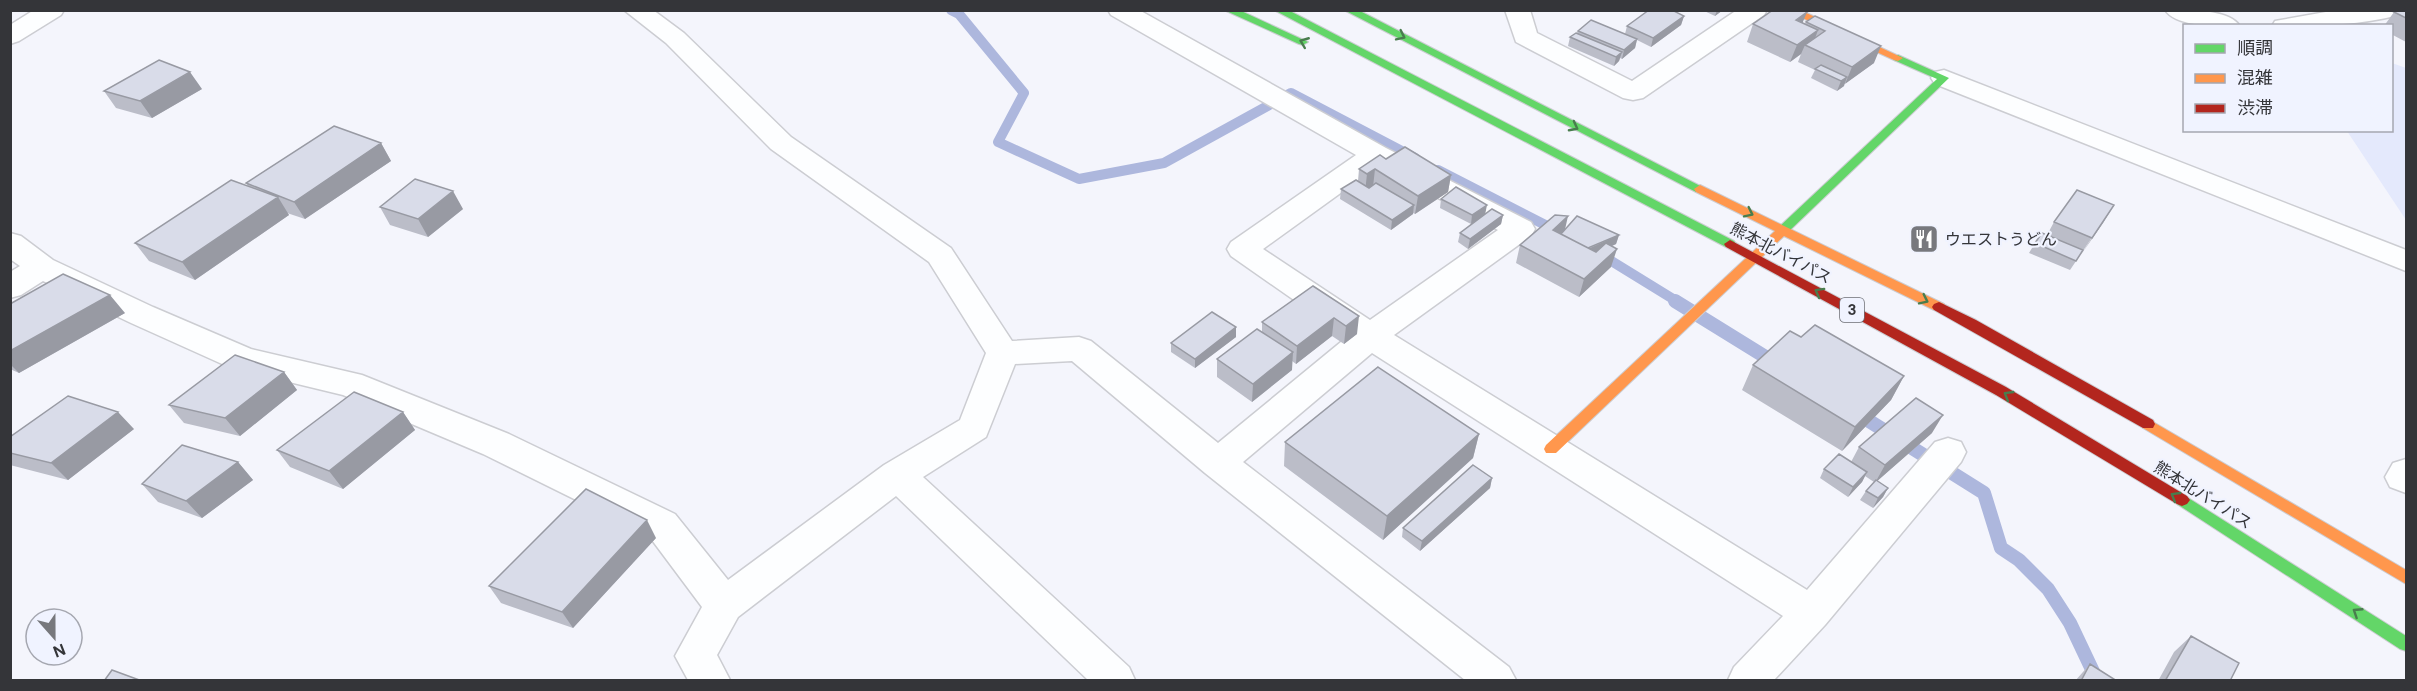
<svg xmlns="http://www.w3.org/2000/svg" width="2417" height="691" font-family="'DM Sans','Noto Sans JP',sans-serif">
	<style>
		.green { fill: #e4e9fc }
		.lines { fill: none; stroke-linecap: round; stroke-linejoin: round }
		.stream-far1 { stroke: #adb7dd; stroke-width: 10 }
		.stream { stroke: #adb7dd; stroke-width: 14 }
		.street-casing { stroke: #cccdd2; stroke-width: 3 }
		.fast-casing { stroke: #cccdd2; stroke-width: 2 }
		.slow-casing { stroke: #cccdd2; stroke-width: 2 }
		.jam-casing { stroke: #cccdd2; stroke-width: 2 }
		.street { fill: #fdfeff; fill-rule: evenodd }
		.fast { fill: #63d668; fill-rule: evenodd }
		.slow { fill: #ff974d; fill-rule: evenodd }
		.jam { fill: #b3261e; fill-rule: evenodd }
		.wall { fill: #bbbdc8 }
		.shaded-wall { fill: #989aa3 }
		.building { fill: #d9dce9; stroke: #989aa3; stroke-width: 1.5 }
		.oneway { stroke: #497d4e }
		.labels { text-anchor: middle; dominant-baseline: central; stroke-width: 4.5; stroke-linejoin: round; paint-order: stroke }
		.shield { fill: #f0f3ff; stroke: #6c6e74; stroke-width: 1.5 }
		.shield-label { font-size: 15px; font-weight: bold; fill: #343539 }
		.poi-label { font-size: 16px; fill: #343539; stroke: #f0f3ff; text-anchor: start }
		.street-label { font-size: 16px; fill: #343539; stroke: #f0f3ff }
	</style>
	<rect width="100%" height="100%" fill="#f4f5fc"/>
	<path class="green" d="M2392,63L2406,68V220L2347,131L2392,130Z"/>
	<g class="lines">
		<path class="stream-far1" d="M951,10L959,14L1024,93L998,142L1079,179L1164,163L1291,93L1415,158
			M1438,170L1559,232
			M1600,254L1678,302"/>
		<path class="stream" d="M1675,301L1777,364
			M1858,414L1984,493L2001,548L2019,560L2048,589L2070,623L2097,680"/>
		<g class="street-casing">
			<path id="street" d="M34,10H64L61,15L19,41L10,44V25Z
				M624,10H653L684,33L791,137L951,248L1012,341L1079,337L1091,341L1218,443L1347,337L1231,256L1227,249L1231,242L1356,155L1111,15L1108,10H1139L1386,148L1531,222L1535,229L1531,236L1394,335L1807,590L1935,442L1948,438L1961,442L1966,452L1961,462L1825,625L1774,680H1728L1734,667L1783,616L1372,353L1243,462L1509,667L1516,680H1465L1205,473L1072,361L1015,364L986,437L923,477L1129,667L1135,680H1088L896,496L738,617L717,655L730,680H688L675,656L702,607L649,536L483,454L343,395L231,368L131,323L43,281L21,295L10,298V272L20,266L10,259V233L21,236L53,260L153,307L251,349L362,375L509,434L675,514L728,580L884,465L960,420L986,353L929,262L771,149L666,43ZM1378,166L1498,230L1370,320L1263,249Z
				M1505,10H1530L1537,33L1632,81L1737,10H1767L1764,15L1643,98L1633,100L1623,98L1516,42Z
				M2165,10C2184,10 2228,8 2240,26C2221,26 2177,28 2165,10Z
				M2337,10H2402L2399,15C2357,26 2315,26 2272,26L2275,21Z
				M1944,70L2406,250V271L1935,84L1931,78L1935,72Z
				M2406,459V493L2390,487L2385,477L2393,463Z"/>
		</g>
		<g class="fast-casing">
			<path id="fast" d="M1224,10H1239L1308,42L1303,45L1299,44Z
				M1274,10H1288L1734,241L1736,244L1734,247H1726Z
				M1344,10H1358L1706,189L1704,192H1696Z
				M1898,55L1949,78L1787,233H1779L1777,230L1779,227L1937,79L1894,60L1893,58Z
				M2182,494L2406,636V651L2400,649L2177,504L2174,500L2177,496Z"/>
		</g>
		<g class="slow-casing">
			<path id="slow" d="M1785,10H1800L1903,58L1898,61L1894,60Z
				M1700,185L1944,304L1946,307L1944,310H1934L1784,236L1556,453H1546L1544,449L1546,445L1775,231L1696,192L1694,189Z
				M2148,419L2406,570V584L2143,428L2141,424L2143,420Z"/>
		</g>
		<g class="jam-casing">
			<path id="jam" d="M1730,240L2006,387L2187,496L2190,500L2187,504L2182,506L2177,504L1996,395L1726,247L1724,244Z
				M1939,302L1976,320L2153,420L2155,424L2153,428H2143L1934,310L1932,307L1934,304Z"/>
		</g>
		<use href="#street" class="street"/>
		<use href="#fast" class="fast"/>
		<use href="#slow" class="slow"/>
		<use href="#jam" class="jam"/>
	</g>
	<path class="wall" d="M1702,10H1723L1715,16Z
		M2406,10V42L2391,34V26H2384L2394,12Z
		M1684,16L1681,25L1651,47L1637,40L1635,48L1622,59L1620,58L1619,61L1614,66L1568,46L1570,37L1577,33L1578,31L1625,34L1627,26Z
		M1815,16L1874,63L1844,84V86L1837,91L1811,78L1815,70L1798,62L1801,54L1790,62L1747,42L1753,24L1803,23L1805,24L1806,22Z
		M202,89L152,118L116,108L104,91Z
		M381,143L391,161L305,219L287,213L289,215L195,280L149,261L135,243L248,186L246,183Z
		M1386,159L1451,175L1448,192L1415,214L1413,213V214L1391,230L1340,199L1341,189L1358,181L1359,169Z
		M1441,199L1485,214L1503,215L1501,224L1468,249L1458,242L1460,233L1471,224L1440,208Z
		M2114,205L2070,270L2029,253L2035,243L2047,235L2054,222Z
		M380,207L463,209L428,237L390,225Z
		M1565,230L1619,235L1616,244L1612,246L1611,267L1579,297L1516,263L1520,245Z
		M1313,286L1357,334L1344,344L1332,336L1296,364L1292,361V370L1252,402L1217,377V359L1262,332V322Z
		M10,304L125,313L19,373L10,369Z
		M1236,327V337L1195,368L1171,352V343Z
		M1801,337L1904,376L1891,400L1842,451L1742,390L1753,365Z
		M284,372L297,390L240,436L184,423L169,405Z
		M403,412L415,430L343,489L290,467L277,450Z
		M134,429L68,480L10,465V437Z
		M1932,433L1877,481L1888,488L1883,497L1873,508L1860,500L1866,491L1874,482L1865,476L1862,482L1848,497L1820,478L1824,469L1851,462L1859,447Z
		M1479,434L1473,458L1383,540L1284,466L1285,442Z
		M238,462L253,480L202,518L158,502L142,484Z
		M1492,478L1490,488L1420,551L1402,537L1403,528Z
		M656,538L573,628L501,603L489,586Z
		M2191,636L2230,681H2158L2174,652Z
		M2090,664L2117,681H2075Z"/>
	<path class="shaded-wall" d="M1717,10H1723L1715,16Z
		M1807,12L1800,29L1796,20Z
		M1684,16L1681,25L1651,47L1653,38Z
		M1818,30L1812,47L1805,45L1801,54L1790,62L1797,45Z
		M1637,39L1635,48L1622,59L1624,50Z
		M1881,46L1874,63L1845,84L1852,67Z
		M1622,52L1619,61L1614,66L1616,57Z
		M190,72L202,89L152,118L140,101Z
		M1847,77L1844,86L1837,91L1841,81Z
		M381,143L391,161L305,219L294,202Z
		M1375,169L1373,187L1365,192L1367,174Z
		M1451,175L1448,192L1415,214L1418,196Z
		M453,191L463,209L428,237L418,219Z
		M278,197L289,215L195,280L182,262Z
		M1414,205L1413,214L1391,230L1392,220Z
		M1487,205L1485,215L1471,224L1472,215Z
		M2114,205L2103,223L2080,256Z
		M1503,215L1501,224L1468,249L1470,239Z
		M1568,216L1564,234L1559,236L1553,230Z
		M1619,235L1616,244L1585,258L1588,249Z
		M1617,249L1611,267L1579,297L1584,279Z
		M110,295L125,313L19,373L10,364V351Z
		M1359,316L1357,334L1344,344L1346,326Z
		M1334,318L1332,336L1296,364L1297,346Z
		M1236,327V337L1195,368V359Z
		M1293,352L1292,370L1252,402L1253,384Z
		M284,372L297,390L240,436L225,418Z
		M1904,376L1891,400L1842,451L1855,427Z
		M118,412L134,429L68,480L51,463Z
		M403,412L415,430L343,489L329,471Z
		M1943,415L1932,433L1875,483L1885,465Z
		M1479,434L1473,458L1383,540L1387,516Z
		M238,462L253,480L202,518L186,501Z
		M1867,472L1862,482L1848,497L1853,487Z
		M1492,478L1490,488L1420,551L1422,541Z
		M1888,488L1883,497L1873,508L1878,498Z
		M647,520L656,538L573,628L562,612Z"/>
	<path class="building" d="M1649,10H1672L1684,16L1653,38L1627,26Z
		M1773,10H1803L1807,12L1796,20L1818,30L1797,45L1753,24Z
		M2399,10H2406V18L2394,12Z
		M1815,16L1881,46L1852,67L1805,45L1825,31L1806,22Z
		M1591,20L1637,39L1624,50L1578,31Z
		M1576,33L1622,52L1616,57L1570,37Z
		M159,60L190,72L140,101L104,91Z
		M1821,65L1847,77L1841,81L1815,69Z
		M334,126L381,143L294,202L246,183Z
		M1405,147L1451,175L1418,196L1375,169L1367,174L1359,169L1380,155L1386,159Z
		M415,179L453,191L418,219L380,207Z
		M231,180L278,197L182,262L135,243Z
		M1356,180L1369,188L1376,183L1414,205L1392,220L1341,189Z
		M1456,187L1487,205L1472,215L1441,199Z
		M2077,190L2114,205L2092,238L2054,222Z
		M1492,209L1503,215L1470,239L1460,233Z
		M1555,215L1568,216L1553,230L1596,252L1606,243L1617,249L1584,279L1520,245Z
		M1577,216L1619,235L1588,248L1561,234Z
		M2042,233L2083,250L2076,261L2035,243Z
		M63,274L110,295L10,351V304Z
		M1313,286L1359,316L1346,326L1334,318L1297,346L1262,322Z
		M1212,312L1236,327L1195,359L1171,343Z
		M1815,325L1904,376L1855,427L1753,365L1790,331L1801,337Z
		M1257,329L1293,352L1253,384L1217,359Z
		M235,355L284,372L225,418L169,405Z
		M1378,367L1479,434L1387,516L1285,442Z
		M354,392L403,412L329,471L277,450Z
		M68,396L118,412L51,463L10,453V437Z
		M1916,398L1943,415L1885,465L1859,447Z
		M182,445L238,462L186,501L142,484Z
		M1839,454L1867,472L1853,487L1824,469Z
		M1473,465L1492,478L1422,541L1403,528Z
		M1876,480L1888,488L1878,498L1866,491Z
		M586,489L647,520L562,612L489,586Z
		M2191,636L2239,663L2230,681H2165Z
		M2090,664L2117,681H2081Z
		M112,670L142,681H104Z"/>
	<defs><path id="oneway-chevron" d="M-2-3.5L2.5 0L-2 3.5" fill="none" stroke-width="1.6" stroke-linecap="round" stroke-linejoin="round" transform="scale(1.5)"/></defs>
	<g class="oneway">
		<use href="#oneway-chevron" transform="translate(1401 36) rotate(26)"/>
		<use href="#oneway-chevron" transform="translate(1304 42) rotate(-158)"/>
		<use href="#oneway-chevron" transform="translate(1574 127) rotate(28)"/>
		<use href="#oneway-chevron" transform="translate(1749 213) rotate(26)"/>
		<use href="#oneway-chevron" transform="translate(1819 292) rotate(-151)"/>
		<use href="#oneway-chevron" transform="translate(1924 300) rotate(26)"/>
		<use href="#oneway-chevron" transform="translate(2008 395) rotate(-149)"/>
		<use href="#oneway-chevron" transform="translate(2175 496) rotate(-149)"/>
		<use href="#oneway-chevron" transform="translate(2357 612) rotate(-147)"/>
	</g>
	<defs>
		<g id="restaurant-square" transform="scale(1.5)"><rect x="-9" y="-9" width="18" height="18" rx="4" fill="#77787d" stroke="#f0f3ff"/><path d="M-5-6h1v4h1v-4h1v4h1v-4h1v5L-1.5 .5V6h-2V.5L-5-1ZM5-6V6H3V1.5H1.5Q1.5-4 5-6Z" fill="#fff"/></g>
	</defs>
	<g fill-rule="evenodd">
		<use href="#restaurant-square" x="1924" y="239"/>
	</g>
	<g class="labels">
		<rect class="shield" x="1840" y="298" width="24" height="24" rx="4.5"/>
		<g class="shield-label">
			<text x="1852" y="310">3</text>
		</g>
		<g class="poi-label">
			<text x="1945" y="239">ウエストうどん</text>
		</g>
		<g class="street-label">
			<text transform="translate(1781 253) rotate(28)">熊本北バイパス</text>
			<text transform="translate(2203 495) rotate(32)">熊本北バイパス</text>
		</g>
	</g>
	<rect width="2417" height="691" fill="none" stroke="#343539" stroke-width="24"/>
	<rect x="2183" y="24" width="210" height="108" fill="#f0f3ff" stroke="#a5a7b0" stroke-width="1.5"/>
	<rect x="2195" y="44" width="30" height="9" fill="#63d668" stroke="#a5a7b0" stroke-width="1.5"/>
	<text x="2237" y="54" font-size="18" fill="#343539">順調</text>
	<rect x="2195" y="74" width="30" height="9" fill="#ff974d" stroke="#a5a7b0" stroke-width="1.5"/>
	<text x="2237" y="84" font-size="18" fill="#343539">混雑</text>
	<rect x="2195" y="104" width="30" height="9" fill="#b3261e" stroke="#a5a7b0" stroke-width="1.5"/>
	<text x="2237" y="114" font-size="18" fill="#343539">渋滞</text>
	<g transform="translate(54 637) rotate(159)"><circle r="28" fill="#f0f3ff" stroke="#a5a7b0" stroke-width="1.5"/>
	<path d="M0-4.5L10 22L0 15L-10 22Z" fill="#77787d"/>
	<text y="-9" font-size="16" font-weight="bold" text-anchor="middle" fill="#343539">N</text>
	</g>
</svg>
